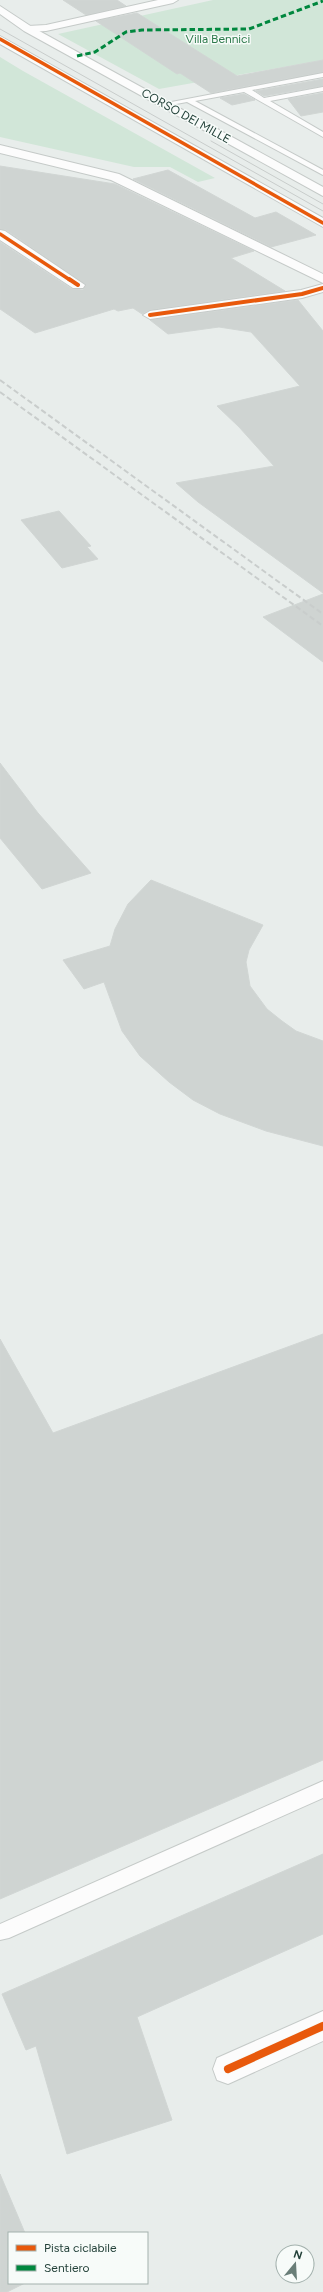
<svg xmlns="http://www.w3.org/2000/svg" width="323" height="2292" font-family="Figtree,sans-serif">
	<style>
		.green { fill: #d1e6d8 }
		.building { fill: #cfd4d2; stroke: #d1d6d4 }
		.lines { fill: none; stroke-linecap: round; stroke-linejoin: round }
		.service-casing { stroke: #c5cac8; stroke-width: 2 }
		.minor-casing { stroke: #c5cac8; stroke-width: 2 }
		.tertiary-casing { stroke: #c5cac8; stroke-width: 2 }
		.service { fill: #fcfcfc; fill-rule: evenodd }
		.minor { fill: #fcfcfc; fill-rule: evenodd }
		.tertiary { fill: #fcfcfc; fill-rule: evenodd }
		.tram { stroke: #c9cdcc; stroke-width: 1 }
		.rail { stroke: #c9cdcc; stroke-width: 2; stroke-dasharray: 5.5 3; stroke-linecap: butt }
		.quiet { stroke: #00873e; stroke-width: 3; stroke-dasharray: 5.5 3; stroke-linecap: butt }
		.cycleway-far2-casing { stroke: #f7fbf9; stroke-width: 5 }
		.cycleway-far1-casing { stroke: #f7fbf9; stroke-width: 5.5 }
		.cycleway-casing { stroke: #f7fbf9; stroke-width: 10 }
		.cycleway-far2 { stroke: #e8590c; stroke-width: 3.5 }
		.cycleway-far1 { stroke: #e8590c; stroke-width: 4 }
		.cycleway { stroke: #e8590c; stroke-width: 8 }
		.labels { text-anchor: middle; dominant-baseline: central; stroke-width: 3; stroke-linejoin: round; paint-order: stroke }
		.far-park-label { font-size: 12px; fill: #2d7a4b; stroke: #f7fbf9 }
		.far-street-label { font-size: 12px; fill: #24423a; stroke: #f7fbf9 }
	</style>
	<rect width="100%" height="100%" fill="#e8edeb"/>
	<path class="green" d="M213,0H323V60L159,89L58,34Z
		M0,57L23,71L215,178L198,182L170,167H134L0,137Z"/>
	<path class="building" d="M63,0H117L126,6L86,15Z
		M137,13L237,76L323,60V72L211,93L180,73L177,74L96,21Z
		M323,79V86L264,96L256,91Z
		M323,93V112L301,116L288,99Z
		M244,94L255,100L232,105L220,98Z
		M0,166L115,184L254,251L231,258L285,291L150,310L142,314L133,308L118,311L114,309L35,333L0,309V242L72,289L83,290L86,285L6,230L0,229Z
		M168,170L255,218L276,212L316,235L271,247L133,179Z
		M298,300L323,331V593L198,502L176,483L274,466L239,427L217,406L300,386L251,332L219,327L168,334L150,320Z
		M59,511L91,546L87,547L98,559L62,568L21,520Z
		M323,594V662L263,617Z
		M0,763L38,813L91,873L42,889L0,838Z
		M151,880L263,925L249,950L246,962L250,986L267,1009L282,1021L296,1031L323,1041V1146L266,1131L220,1114L193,1100L169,1082L140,1056L122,1031L104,982L84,989L63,960L110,946L115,929L128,904Z
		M323,1334V1760L0,1899V1339L53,1433Z
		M323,1854V1934L137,2017L172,2120L67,2154L36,2046L26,2050L2,1994Z
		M0,2174L25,2233H9V2283H25L7,2292H0Z"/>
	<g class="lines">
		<g class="service-casing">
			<path id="service" d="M323,73V77L252,90L264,98L323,87V91L270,101L323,132V137L244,92L195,101L323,170V175L187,102L165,106L161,104Z
				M323,1781V1798L9,1938L0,1940V1924Z"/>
		</g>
		<g class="minor-casing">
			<path id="minor" d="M158,0H178L173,3L46,31L28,32L22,29L28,26L46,25Z
				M0,230L5,231L85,285L83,288H73L0,240Z
				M323,284V292L302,298L150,319L143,315L150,311L301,290Z
				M323,2011V2041L228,2084L217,2080L213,2069L217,2058Z"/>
		</g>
		<g class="tertiary-casing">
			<path id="tertiary" d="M0,6L32,27L323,187V196L24,31L0,14Z
				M0,36L323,218V227L0,44Z
				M0,145L119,174L323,274V283L111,180L0,153Z"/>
		</g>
		<use href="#service" class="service"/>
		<use href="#minor" class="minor"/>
		<use href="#tertiary" class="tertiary"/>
		<path class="tram" d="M0,29L323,211
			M211,141L323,204"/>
		<path class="rail" d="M0,380L323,614
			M0,392L323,626"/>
		<path class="quiet" d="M77,56L95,52L126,32L142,30L249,29L323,1"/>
		<g class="cycleway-far2-casing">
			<path id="cycleway-far2" d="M0,39L323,223
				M0,234L70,280"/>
		</g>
		<g class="cycleway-far1-casing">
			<path id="cycleway-far1" d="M69,279L78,285
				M150,315L302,294L323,288"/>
		</g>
		<g class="cycleway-casing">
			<path id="cycleway" d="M228,2069L323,2026"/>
		</g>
		<use href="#cycleway-far2" class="cycleway-far2"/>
		<use href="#cycleway-far1" class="cycleway-far1"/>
		<use href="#cycleway" class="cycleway"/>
	</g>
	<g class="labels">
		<g class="far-park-label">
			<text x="218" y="39">Villa Bennici</text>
		</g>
		<g class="far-street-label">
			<text transform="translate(186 116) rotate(29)">CORSO DEI MILLE</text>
		</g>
	</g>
	<rect x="8" y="2232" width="140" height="52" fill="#f7fbf9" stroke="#a3b1ad"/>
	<rect x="16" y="2245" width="20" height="6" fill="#e8590c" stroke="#a3b1ad"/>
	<text x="44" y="2252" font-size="12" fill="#24423a">Pista ciclabile</text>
	<rect x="16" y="2265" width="20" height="6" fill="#00873e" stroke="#a3b1ad"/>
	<text x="44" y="2272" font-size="12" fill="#24423a">Sentiero</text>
	<g transform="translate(295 2264) rotate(18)"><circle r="19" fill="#f7fbf9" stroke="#a3b1ad"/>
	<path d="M0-3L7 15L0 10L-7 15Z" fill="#697e78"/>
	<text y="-6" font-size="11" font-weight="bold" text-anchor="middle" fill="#24423a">N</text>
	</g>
</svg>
